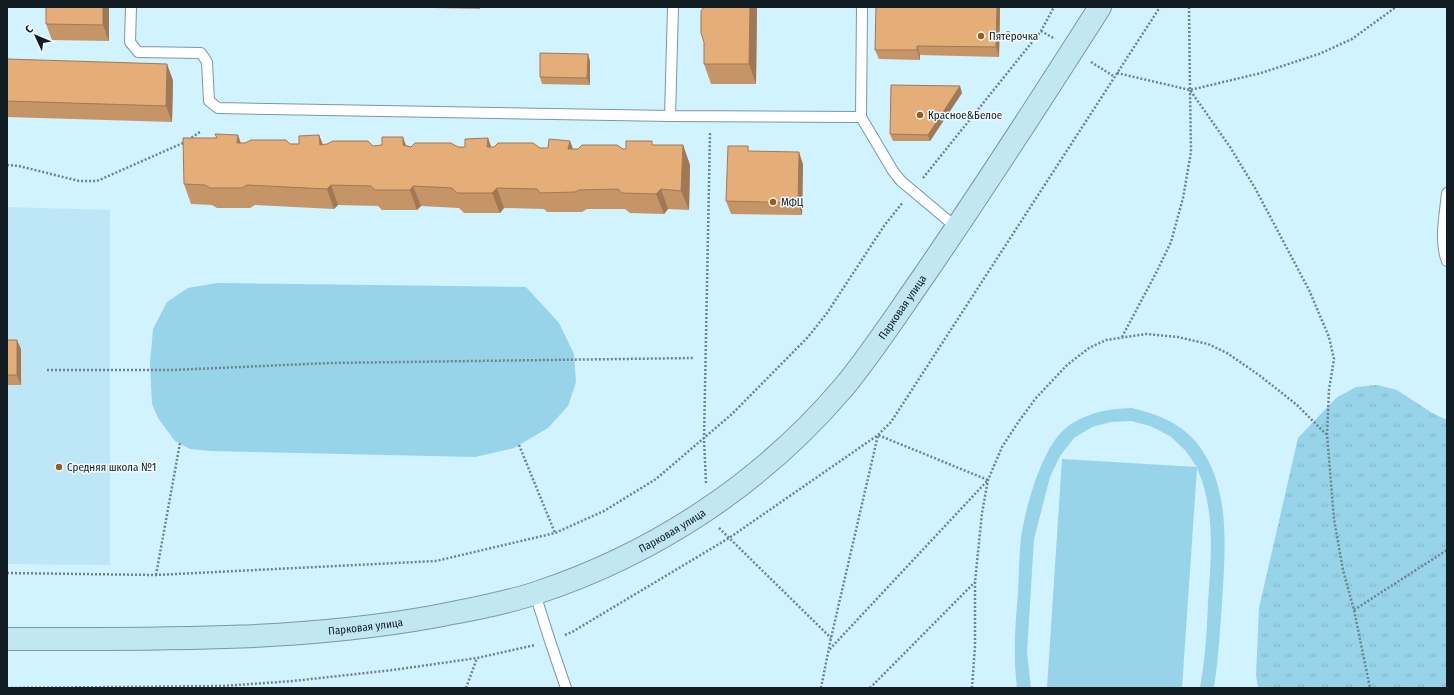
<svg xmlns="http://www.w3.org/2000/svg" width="1454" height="695" font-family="'Fira Sans Condensed',sans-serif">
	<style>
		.built { fill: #bde7f7 }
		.grass { fill: #97d3e9 }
		.park { fill: url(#park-tufts) }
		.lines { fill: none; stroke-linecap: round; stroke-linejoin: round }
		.lane-casing { stroke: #7998a4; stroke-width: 12 }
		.secondary-casing { stroke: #7998a4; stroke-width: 24 }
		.path { stroke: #6e848d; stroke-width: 2.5; stroke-dasharray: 2 2; stroke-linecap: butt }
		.lane { stroke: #fff; stroke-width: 10 }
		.secondary { stroke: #c1e7f3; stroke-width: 22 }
		.wall { fill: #c59567 }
		.shaded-wall { fill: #a07954 }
		.building { fill: #e5ad78; stroke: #a07954 }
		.poi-dot { fill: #985e1c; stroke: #f3fafc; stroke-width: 1.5 }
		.labels { text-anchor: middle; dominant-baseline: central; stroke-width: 3; stroke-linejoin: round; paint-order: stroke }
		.poi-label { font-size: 11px; fill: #111d22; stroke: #f3fafc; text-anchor: start }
		.street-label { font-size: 11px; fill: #111d22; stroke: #f3fafc }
	</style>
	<defs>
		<pattern id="park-tufts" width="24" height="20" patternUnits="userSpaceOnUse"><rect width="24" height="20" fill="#97d3e9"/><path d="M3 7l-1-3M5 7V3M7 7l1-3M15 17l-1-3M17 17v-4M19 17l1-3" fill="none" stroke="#81b5c8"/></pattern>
	</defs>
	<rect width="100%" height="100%" fill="#d1f2ff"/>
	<path class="built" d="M7,207L110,210V565L7,564Z"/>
	<path class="grass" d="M217,283L526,287L559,323L574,354L576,382L568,406L548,428L514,448L475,457L211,451L190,449L175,441L158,418L152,404L150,364L153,329L167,302L188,288Z
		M1132,408C1156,414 1179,422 1196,442C1232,486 1225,550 1222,603C1220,632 1218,660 1214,688H1200C1205,660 1207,632 1208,603C1211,557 1216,511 1197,468L1182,688H1047L1062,459L1197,467L1185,450L1170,436L1150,426L1131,421L1111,422L1092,427L1074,438L1060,456L1050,477L1034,539L1027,652L1031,688H1017C1013,655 1015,627 1018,594C1019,576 1019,556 1021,537C1026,506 1042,446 1067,427C1088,412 1108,409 1132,408Z"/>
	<path class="park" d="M1377,385L1397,390L1432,413L1447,420V688H1258L1256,675L1259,608L1298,438L1336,398L1356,387Z"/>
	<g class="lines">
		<g class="lane-casing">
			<path id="lane" d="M131,7L130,42L138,52L201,53L207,62L209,101L218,108L670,116L861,117L893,171L901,181L957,228
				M670,116L673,7
				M861,117L862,7
				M1447,193C1445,214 1439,242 1447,261
				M535,594L550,641L566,688"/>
		</g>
		<g class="secondary-casing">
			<g id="secondary">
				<path id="s1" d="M7,639C149,639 292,642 432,617C467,610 504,604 539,592C656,553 762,483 843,388C872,353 897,314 923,277C984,188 1042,98 1100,7"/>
			</g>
		</g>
		<path class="path" d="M1189,7L1190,90L1230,147L1255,188L1309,290L1329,337L1334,359L1329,390L1327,434L1334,519L1343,570L1354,610L1370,688
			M1041,31L1055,39
			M1091,62L1115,77
			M1117,73L1190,90L1261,73L1319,54L1352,39L1396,7
			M7,165L19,166L79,181H97L183,143L200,132
			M923,178L1041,31L1054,7
			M1122,337L1156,273L1171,242L1183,198L1191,152L1190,90
			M47,370H173L330,363L693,358
			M519,445L555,533
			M706,483L704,439L710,133
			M719,528L831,638
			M7,573L156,575L436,561L555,533L604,511L656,479L732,414L808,337L827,313L884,226L903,202
			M156,575L180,443
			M1354,610L1447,550
			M565,635L572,632L729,538L878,435L891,422L904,402L1160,7
			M7,688L223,686L293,681L393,670L477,658L535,645
			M466,688L477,658
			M821,688L831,638L878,435L988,480L829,650
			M870,688L975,582
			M972,688L975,646V582L982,513L988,480L1002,447L1019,421L1036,398L1067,365L1089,348L1106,340L1146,334L1178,337L1208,344L1227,353L1259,375L1297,405L1326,434"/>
		<use href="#lane" class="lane"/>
		<use href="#secondary" class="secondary"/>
	</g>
	<path class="wall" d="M46,7H109V41L52,40L46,24Z
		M432,7H480V9L433,8Z
		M757,7L756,84H711L704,64Z
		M1000,7L999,57L920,55V60L879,59L875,50Z
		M7,59L173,80L172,122L7,117Z
		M590,61V85L542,84L540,77Z
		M962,93L930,141H893L890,134Z
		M319,135L323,145L373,146L406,145L411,147H465L488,138L491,147L548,148L570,141L573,149H626L653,145H683L690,165L689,210L668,209L664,214L630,213L625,209H587L582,212H547L544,209L504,208L500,213H464L459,208L421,206L417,210H382L378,206L338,205L334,209L255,205L250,208H217L212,205L191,204L184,184L241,143L299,144Z
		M750,151L803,164L802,215L731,214L726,201Z
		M7,340L21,349V385H7Z"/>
	<path class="shaded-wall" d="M103,7H109V41L103,25Z
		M750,7H757L756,84L749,64Z
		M997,7H1000L999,57L996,47Z
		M917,46L920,55V60L917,50Z
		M588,54L590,61V85L587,78Z
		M167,64L173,80L172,122L166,106Z
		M960,86L962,93L930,141L928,135Z
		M238,135L245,155L237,143Z
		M319,135L327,155L320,145Z
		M403,137L410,157L403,145Z
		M488,138L495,158L487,147Z
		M570,141L577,161L568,149Z
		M683,145L690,165L689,210L681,191Z
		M799,152L803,164L802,215L798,203Z
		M331,185L338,205L334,209L327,189Z
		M413,186L421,206L417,210L410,190Z
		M497,188L504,208L500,213L492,193Z
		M661,189L668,209L664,214L656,194Z
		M17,340L21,349V385L17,375Z"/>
	<path class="building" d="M46,7H103V25L46,24Z
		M704,7H750L749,64H704V42L701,33V11Z
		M876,7H997L996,47L917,46V50H875Z
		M540,53L588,54L587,78L540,77Z
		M7,59L167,64L166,106L7,101Z
		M891,85L960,86L928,135L890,134Z
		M215,134L238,135L237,143H245L251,140H286L290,144H299V136L319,135L320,145L327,144L333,141H368L373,146L382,145V137H403V145L411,147L415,143H451L458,147H465V139L488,138L487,147H494L498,143H533L540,148H548L549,139L570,141L568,149H578L582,145H617L623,149H626V141H652V145H683L681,191L661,189L656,194L622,193L618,189L579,190L575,192L540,193L537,189L497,188L492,193H457L452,188L413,186L410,190H375L371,186L331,185L327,189L247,185L242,188H210L205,185L184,184L183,138H217Z
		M728,146H748V151L799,152L798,203L726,201Z
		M7,340H17V375H7Z"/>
	<g class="poi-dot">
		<circle cx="981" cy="36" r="4"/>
		<circle cx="920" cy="115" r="4"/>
		<circle cx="773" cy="202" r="4"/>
		<circle cx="59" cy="467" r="4"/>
	</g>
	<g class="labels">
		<g class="poi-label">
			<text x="989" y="36">Пятёрочка</text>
			<text x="928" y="115">Красное&amp;Белое</text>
			<text x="781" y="202">МФЦ</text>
			<text x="67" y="467">Средняя школа №1</text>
		</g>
		<g class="street-label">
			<text stroke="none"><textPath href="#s1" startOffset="1007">Парковая улица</textPath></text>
			<text stroke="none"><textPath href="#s1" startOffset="683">Парковая улица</textPath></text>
			<text stroke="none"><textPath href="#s1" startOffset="359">Парковая улица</textPath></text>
		</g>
	</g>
	<rect width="1454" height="695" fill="none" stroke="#111d22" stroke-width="16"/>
	<g transform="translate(36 36) rotate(314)" stroke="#f3fafc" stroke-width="3" paint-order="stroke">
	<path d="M0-3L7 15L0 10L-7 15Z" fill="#111d22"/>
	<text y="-6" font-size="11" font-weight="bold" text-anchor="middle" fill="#111d22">С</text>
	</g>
</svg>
